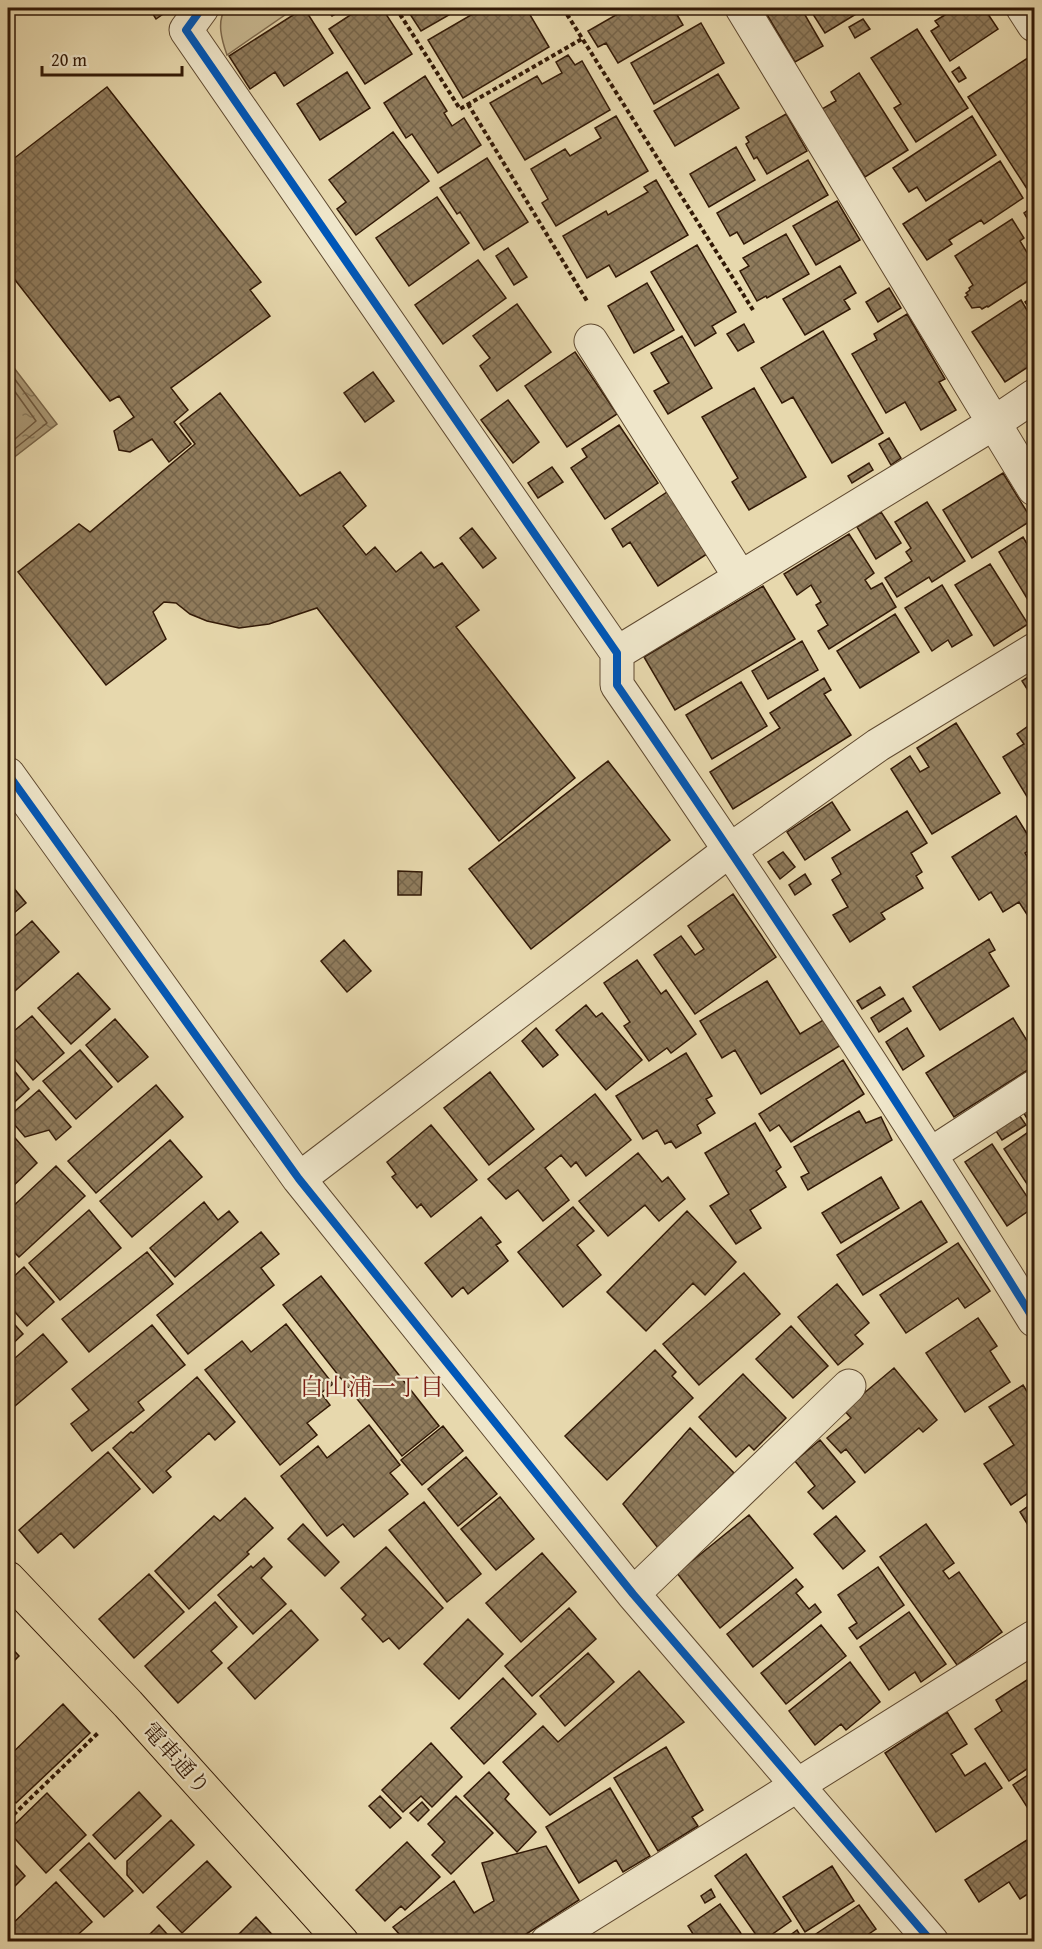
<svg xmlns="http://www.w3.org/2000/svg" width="1042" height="1949" font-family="'Gentium Book Plus','Noto Serif JP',serif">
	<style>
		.green { fill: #c8b891; stroke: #7d684c; stroke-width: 1.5 }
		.water { fill: url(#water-ripples); stroke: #796548; stroke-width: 1.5 }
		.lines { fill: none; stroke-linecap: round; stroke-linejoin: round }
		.shore { stroke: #6e583d; stroke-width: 1.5 }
		.building { fill: url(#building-cross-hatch); stroke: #321906; stroke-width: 1.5 }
		.minor-casing { stroke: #5f4930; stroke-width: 35 }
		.major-casing { stroke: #321906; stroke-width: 35 }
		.path { stroke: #321906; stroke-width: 4; stroke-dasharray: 4.5 3; stroke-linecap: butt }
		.minor { stroke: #efe6ca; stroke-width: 33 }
		.major { stroke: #e7d8ad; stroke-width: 33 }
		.cycleway-casing { stroke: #efe6ca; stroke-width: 11 }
		.cycleway { stroke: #0057b8; stroke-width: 8 }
		.labels { text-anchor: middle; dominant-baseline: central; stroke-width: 4.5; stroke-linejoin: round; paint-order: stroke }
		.street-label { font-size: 22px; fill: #321906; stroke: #efe6ca }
		.neighbourhood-label { font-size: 24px; fill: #7a1f14; stroke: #efe6ca }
	</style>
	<defs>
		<pattern id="water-ripples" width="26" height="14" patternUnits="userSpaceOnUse" patternTransform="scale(1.5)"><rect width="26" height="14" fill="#a99774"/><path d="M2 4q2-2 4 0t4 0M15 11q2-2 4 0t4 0" fill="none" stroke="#8a7a5d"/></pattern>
		<pattern id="building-cross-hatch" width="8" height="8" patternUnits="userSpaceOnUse" patternTransform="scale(1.5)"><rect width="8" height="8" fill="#907c5d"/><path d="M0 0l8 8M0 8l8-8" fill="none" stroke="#76654b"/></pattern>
	</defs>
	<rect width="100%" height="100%" fill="#e7d8ad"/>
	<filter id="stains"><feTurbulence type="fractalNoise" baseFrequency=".00333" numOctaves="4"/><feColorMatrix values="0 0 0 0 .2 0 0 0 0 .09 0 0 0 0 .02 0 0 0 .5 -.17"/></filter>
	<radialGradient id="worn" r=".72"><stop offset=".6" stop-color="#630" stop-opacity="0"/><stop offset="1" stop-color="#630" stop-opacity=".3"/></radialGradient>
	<path class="green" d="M226,8H295L227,55C222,41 216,21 226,8Z"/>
	<path class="water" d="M8,360L57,424L8,462Z"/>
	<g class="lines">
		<path class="shore" d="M8,370L47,423L8,454
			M8,382L36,421L8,445"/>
	</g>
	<path class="building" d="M149,8H167L169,10L156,19Z
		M304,8L333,53L284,86L275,72L250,89L229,56Z
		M326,8H346L332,16Z
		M361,8H382L412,54L365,84L329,29Z
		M406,8H461L421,31Z
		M483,8H526L549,47L463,98L428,40Z
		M580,8H593L583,13Z
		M628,8H678L680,11L676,13L683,25L618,63L606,43L598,47L588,31Z
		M763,8H801L823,46L795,62Z
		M809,8H858L861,11L825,33Z
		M881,8H895L885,14Z
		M956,8H984L998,29L950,61L931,31L939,26L935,21Z
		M863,19L870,29L855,38L849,27Z
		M701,23L724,63L654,104L631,63Z
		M917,29L968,108L916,142L894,108L901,104L871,58Z
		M1034,54V192L1031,195L968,97Z
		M568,55L575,65L582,61L610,110L525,160L490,103L537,76L542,84L562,73L556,62Z
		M959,67L966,78L959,82L952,72Z
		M347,72L370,108L320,140L297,104Z
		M859,73L908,150L865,177L822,109L836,101L831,92Z
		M718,74L739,108L675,146L654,111Z
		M425,76L447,111L444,113L452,126L464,118L481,145L438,173L412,134L406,138L384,103Z
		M107,87L261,282L250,290L270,316L171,388L188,410L174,422L191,444L169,462L152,439L130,452L119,450L114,431L134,417L119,396L110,401L8,271V163Z
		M786,114L807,151L767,174L757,157L754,159L746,144L749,142L746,137Z
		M616,116L648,171L556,226L542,203L548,199L531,169L565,149L570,156L601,138L595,128Z
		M972,116L996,155L926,201L917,187L909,192L893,168Z
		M393,132L429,181L356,235L337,209L346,202L329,180Z
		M736,147L755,180L709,207L690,174Z
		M487,158L528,222L484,250L460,212L457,214L440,188Z
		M808,160L828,195L744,244L737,232L730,236L717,213Z
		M1000,161L1023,198L984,224L981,220L949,240L952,244L927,260L903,224Z
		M656,180L688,235L616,277L609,265L587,278L563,236L606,211L608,215L648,192L644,187Z
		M437,197L469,243L409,286L376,238Z
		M837,201L860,240L816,265L793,226Z
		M1034,206V230L1024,213Z
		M1012,219L1024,238L1020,241L1034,264V277L988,307L987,306L982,309L980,307L972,308L965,297L968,295L966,293L970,290L969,288L973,285L955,256Z
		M786,234L809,274L767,298L766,296L757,301L740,271L749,266L743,258Z
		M697,245L736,312L712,326L716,333L695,346L651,272Z
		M508,248L527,277L514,285L496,256Z
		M478,260L506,298L443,344L415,305Z
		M840,266L856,293L844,300L850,309L805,335L783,299Z
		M647,283L674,330L634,353L608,306Z
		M889,288L901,308L878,322L866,302Z
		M1034,296V310L1032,312L1025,302Z
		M1021,300L1034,322V363L1005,382L972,332Z
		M517,304L551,352L497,391L480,366L490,358L473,336Z
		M907,314L945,379L939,382L956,410L921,430L905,402L886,413L852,354L877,340L874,334Z
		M744,324L754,342L738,351L727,334Z
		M823,331L883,433L832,463L793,397L782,403L761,368Z
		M682,336L712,388L668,414L654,391L669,383L651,353Z
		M575,352L617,414L567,447L525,386Z
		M373,372L394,401L365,422L344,393Z
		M754,388L806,477L749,510L732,482L738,478L702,417Z
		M220,393L300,496L340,472L366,506L343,526L366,555L375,547L396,572L421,552L434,568L442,563L479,610L456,627L575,778L499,841L317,608L269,624L239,628L207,621L190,614L176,603L164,602L153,612L166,639L106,685L18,572L79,524L90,532L195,444L180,424Z
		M508,400L539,442L513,463L481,420Z
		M619,425L658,483L605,519L571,468L587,457L582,449Z
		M889,438L901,458L891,465L879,444Z
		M869,463L873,470L852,483L848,476Z
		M552,467L563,482L538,498L528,483Z
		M1003,473L1032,520L972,558L943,510Z
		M670,490L710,552L658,586L630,542L623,547L612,529Z
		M927,502L965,561L932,582L929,577L897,597L885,578L912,561L906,552L911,548L895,522Z
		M881,512L901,543L876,559L857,527Z
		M472,528L496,558L483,568L460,538Z
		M849,534L874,573L865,580L871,589L882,583L896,607L829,649L818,631L828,625L816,605L821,602L811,585L797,595L784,574Z
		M1023,537L1034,556V610L999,552Z
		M990,564L1028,624L994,646L955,585Z
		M942,585L972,635L952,647L948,640L932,651L905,608Z
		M763,586L795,639L675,710L644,657Z
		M895,614L919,652L860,688L837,651Z
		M802,641L818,670L768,699L752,671Z
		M1034,673V700L1022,681Z
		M824,678L831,690L824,694L851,735L733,809L710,772L780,728L770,713Z
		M741,682L767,726L712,759L686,715Z
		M1034,722V796L1029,800L1003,757L1024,744L1017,734Z
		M956,723L1000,793L932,834L891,769L910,756L920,772L929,767L917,748Z
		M608,761L670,840L531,949L469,869Z
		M832,802L850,830L805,860L787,832Z
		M907,811L927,843L911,853L922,872L916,876L923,888L881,913L885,919L850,942L833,915L848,907L832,880L841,874L832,858Z
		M1016,816L1034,845V847L1025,853L1034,868V912L1028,916L1019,902L1003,912L991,892L979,900L952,857Z
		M783,852L795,867L780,879L768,862Z
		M398,871L422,872L421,895H398Z
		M805,874L811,884L795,895L789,885Z
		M8,881L26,903L8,918Z
		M733,894L776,957L695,1014L654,955L681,936L695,955L704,949L688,926Z
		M32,921L59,952L8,997V942Z
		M989,939L995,950L989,953L1009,986L940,1030L913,987Z
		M344,940L371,971L347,992L321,961Z
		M637,960L661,994L666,990L696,1034L671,1053L667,1048L649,1061L624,1026L630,1022L604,983Z
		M78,973L110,1009L71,1044L38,1008Z
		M767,981L800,1034L825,1019L841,1045L761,1094L735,1050L722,1058L700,1021Z
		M880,987L885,995L862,1009L857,1001Z
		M903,998L911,1011L879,1032L871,1018Z
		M586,1005L596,1017L602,1013L642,1060L606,1090L556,1030Z
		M32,1016L64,1053L33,1080L8,1051V1036Z
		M1013,1018L1034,1052V1066L954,1117L926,1073Z
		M115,1019L148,1057L118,1082L86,1045Z
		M536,1028L558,1055L543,1067L522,1041Z
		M907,1028L924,1056L903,1070L886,1042Z
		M80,1050L112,1087L76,1119L43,1081Z
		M686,1053L712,1096L706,1099L715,1113L697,1125L701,1133L676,1148L671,1141L665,1144L657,1130L643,1139L616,1096Z
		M843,1060L864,1094L791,1142L779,1125L770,1131L759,1114Z
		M8,1063L29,1089L8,1108Z
		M490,1072L534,1129L489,1165L444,1108Z
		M156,1085L183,1117L96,1193L68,1161Z
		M39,1090L71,1127L56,1140L49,1130L25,1137L8,1117Z
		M595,1094L631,1140L586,1176L576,1162L571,1167L561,1155L545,1168L569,1200L543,1221L518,1190L506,1199L488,1179Z
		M1034,1104V1116L1028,1120L1023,1112Z
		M859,1111L866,1123L881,1117L892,1140L808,1190L801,1177L809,1173L794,1147Z
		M1019,1115L1026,1125L1002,1140L996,1131Z
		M755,1123L781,1167L776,1171L786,1187L750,1210L761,1228L736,1244L710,1206L729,1194L705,1153Z
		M431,1125L477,1180L431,1217L421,1204L417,1208L392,1177L396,1174L387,1162Z
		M1034,1128V1183L1029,1187L1004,1149Z
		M8,1130L37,1163L8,1191Z
		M170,1140L202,1177L132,1237L100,1201Z
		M992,1144L1034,1207L1007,1226L965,1162Z
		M638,1153L662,1182L668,1177L685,1199L659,1221L645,1205L608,1236L579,1201Z
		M56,1166L85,1196L19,1257L9,1247L8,1249V1211Z
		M881,1177L899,1208L841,1243L822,1213Z
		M921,1201L947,1242L863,1295L837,1255Z
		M204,1202L218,1220L229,1211L238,1222L175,1277L150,1248Z
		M573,1207L594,1231L577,1245L601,1275L563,1307L518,1252Z
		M89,1210L121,1248L60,1300L29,1263Z
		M687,1211L736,1262L705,1295L693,1283L646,1331L607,1292Z
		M481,1217L501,1242L496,1245L508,1261L468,1294L463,1287L452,1297L425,1263Z
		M261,1232L279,1254L261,1268L274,1285L188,1354L157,1315Z
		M958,1243L990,1291L965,1308L958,1298L906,1333L880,1295Z
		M147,1252L173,1284L89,1352L62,1319Z
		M24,1267L54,1302L27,1326L8,1304V1282Z
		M744,1273L780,1314L699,1385L663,1344Z
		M321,1276L439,1426L402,1456L283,1305Z
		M837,1284L869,1323L855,1335L863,1344L838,1365L798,1317Z
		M8,1317L23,1334L8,1348Z
		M978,1318L997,1346L990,1351L1010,1382L965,1412L926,1353Z
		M286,1324L333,1384L321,1393L330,1405L307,1423L317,1435L280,1465L205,1370L242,1341L251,1352Z
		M152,1325L185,1365L138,1402L144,1410L92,1451L71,1424L89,1410L72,1389Z
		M791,1326L828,1366L793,1398L756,1359Z
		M43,1334L67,1362L15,1406L9,1398L8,1399V1364Z
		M655,1350L676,1372L672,1376L693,1398L607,1480L565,1436Z
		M894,1368L937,1420L923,1432L919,1428L865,1473L846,1449L841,1453L827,1438L851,1418L844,1410Z
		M743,1374L786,1418L754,1450L749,1445L736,1457L699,1417Z
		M197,1377L235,1422L215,1440L209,1433L166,1471L171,1477L153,1493L113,1448L131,1432L133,1433Z
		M1023,1385L1034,1403V1489L1011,1505L984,1464L1014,1445L989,1407Z
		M369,1425L400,1465L390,1473L408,1494L354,1537L343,1524L327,1536L281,1476L318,1446L327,1458Z
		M443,1426L463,1451L422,1485L401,1460Z
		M690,1428L734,1473L658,1548L623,1504Z
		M820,1440L855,1482L823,1509L808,1492L815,1486L795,1461Z
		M108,1452L140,1489L74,1548L61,1533L38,1553L19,1530Z
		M466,1457L497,1494L458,1526L428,1489Z
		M500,1497L534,1539L496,1570L461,1529Z
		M245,1498L273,1528L247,1552L249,1554L189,1609L155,1571L214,1516L220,1521Z
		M424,1502L481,1574L447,1602L389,1530Z
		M1034,1502V1535L1020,1512Z
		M749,1515L793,1568L720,1628L677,1573Z
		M836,1516L865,1551L843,1569L814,1534Z
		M303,1524L339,1562L325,1576L288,1539Z
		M926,1524L954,1563L943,1571L949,1579L959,1572L1002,1632L957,1665L880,1557Z
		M386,1547L443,1608L399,1649L389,1638L383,1642L362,1619L366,1615L341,1588Z
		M542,1553L576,1592L521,1642L486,1603Z
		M264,1558L272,1567L261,1578L286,1604L253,1634L218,1595L251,1566L253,1568Z
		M878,1567L904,1605L857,1639L849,1628L857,1623L838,1595Z
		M149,1574L184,1612L134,1658L99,1619Z
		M796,1579L803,1587L796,1593L809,1609L815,1604L821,1612L753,1667L727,1634Z
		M215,1602L237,1627L211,1651L222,1663L178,1703L145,1666Z
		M569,1608L596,1639L532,1696L505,1666Z
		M291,1610L318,1640L255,1699L228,1668Z
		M909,1612L946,1664L921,1682L915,1672L889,1690L860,1647Z
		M468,1619L503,1654L459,1699L424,1664Z
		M821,1625L846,1656L786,1704L761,1673Z
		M8,1644L19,1656L8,1667Z
		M588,1653L614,1682L565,1726L540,1696Z
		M850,1662L880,1702L846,1730L841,1724L815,1745L789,1711Z
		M639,1671L684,1722L550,1815L503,1762L543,1726L558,1742Z
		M1033,1676L1034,1679V1764L1009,1781L975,1729L1002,1711L996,1700Z
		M503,1678L536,1714L484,1764L451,1728Z
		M63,1704L90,1733L16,1803L8,1794V1757Z
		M947,1712L967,1744L951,1754L965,1776L985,1763L1002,1788L936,1832L885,1753Z
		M431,1743L462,1777L432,1807L421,1796L403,1812L382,1790Z
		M666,1747L703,1810L692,1817L698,1826L658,1851L614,1778Z
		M1034,1771V1818L1013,1785Z
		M489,1772L509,1794L505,1799L536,1832L517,1852L464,1796Z
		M610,1788L650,1856L623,1872L616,1860L579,1883L546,1827Z
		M139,1792L161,1816L115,1859L93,1835Z
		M47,1793L86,1835L46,1873L8,1831Z
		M380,1796L401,1818L390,1828L369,1806Z
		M456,1796L493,1833L451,1874L432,1855L445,1842L428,1824Z
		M422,1802L429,1810L418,1821L410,1813Z
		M171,1820L194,1845L143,1893L127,1875V1861Z
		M1033,1836L1034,1838V1890L1020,1899L1009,1882L979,1902L965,1880Z
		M407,1842L440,1877L405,1910L401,1906L385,1921L356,1890Z
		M89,1843L133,1891L104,1917L60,1870Z
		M546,1846L579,1900L514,1942H406L393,1927L454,1881L474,1913L494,1901L482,1863Z
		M746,1854L791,1921L761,1942L715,1876Z
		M8,1857L25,1876L8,1893Z
		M207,1861L231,1887L182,1933L157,1907Z
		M832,1866L854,1901L805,1932L783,1897Z
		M56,1882L92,1922L73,1939L68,1934L60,1942H13L8,1936V1928Z
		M711,1889L715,1897L705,1903L701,1896Z
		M720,1904L740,1932L746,1942H698L688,1926Z
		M859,1905L876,1929L857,1942H812L810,1938Z
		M256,1917L279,1942H231Z
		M159,1925L174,1942H142Z
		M797,1930L804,1942H781Z
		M874,1935L879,1942H865Z"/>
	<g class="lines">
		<g class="minor-casing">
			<path id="minor" d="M202,8L186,30L617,653V685C761,894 901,1105 1034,1320
				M742,8L1034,489
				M1023,8L1034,25
				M591,341L740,577
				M617,653L994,423L1034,396
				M8,774L299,1179L633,1594L932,1942
				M931,1154L1034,1087
				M299,1179L730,850L878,745L1034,650
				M633,1594L849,1386
				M547,1942L1034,1637"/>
		</g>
		<g class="major-casing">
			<path id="major" d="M8,1578L128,1704L342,1942"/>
		</g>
		<path class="path" d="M396,8L460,109L582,39
			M563,8L753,310
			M468,104L587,301
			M8,1820L98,1733"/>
		<use href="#minor" class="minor"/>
		<use href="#major" class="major"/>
		<g class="cycleway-casing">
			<path id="cycleway" d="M202,8L186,30L617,653V685C761,894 901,1105 1034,1320
				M8,774L299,1179L633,1594L932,1942"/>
		</g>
		<use href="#cycleway" class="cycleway"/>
	</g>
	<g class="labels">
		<g class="street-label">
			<text transform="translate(177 1758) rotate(48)">電車通り</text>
		</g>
		<g class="neighbourhood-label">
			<text x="372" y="1386">白山浦一丁目</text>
		</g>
	</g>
	<rect width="1042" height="1949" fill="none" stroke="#e7d8ad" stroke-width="30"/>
	<rect x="9" y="9" width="1024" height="1931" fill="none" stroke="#321906" stroke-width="3"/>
	<rect x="15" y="15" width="1012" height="1919" fill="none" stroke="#321906" stroke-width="1.5"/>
	<path d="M42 66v9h140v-9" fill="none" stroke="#321906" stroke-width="3"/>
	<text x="51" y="66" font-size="18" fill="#321906" stroke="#efe6ca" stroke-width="4.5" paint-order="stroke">20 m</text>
	<rect width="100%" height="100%" filter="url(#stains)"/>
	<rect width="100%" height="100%" fill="url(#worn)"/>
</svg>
